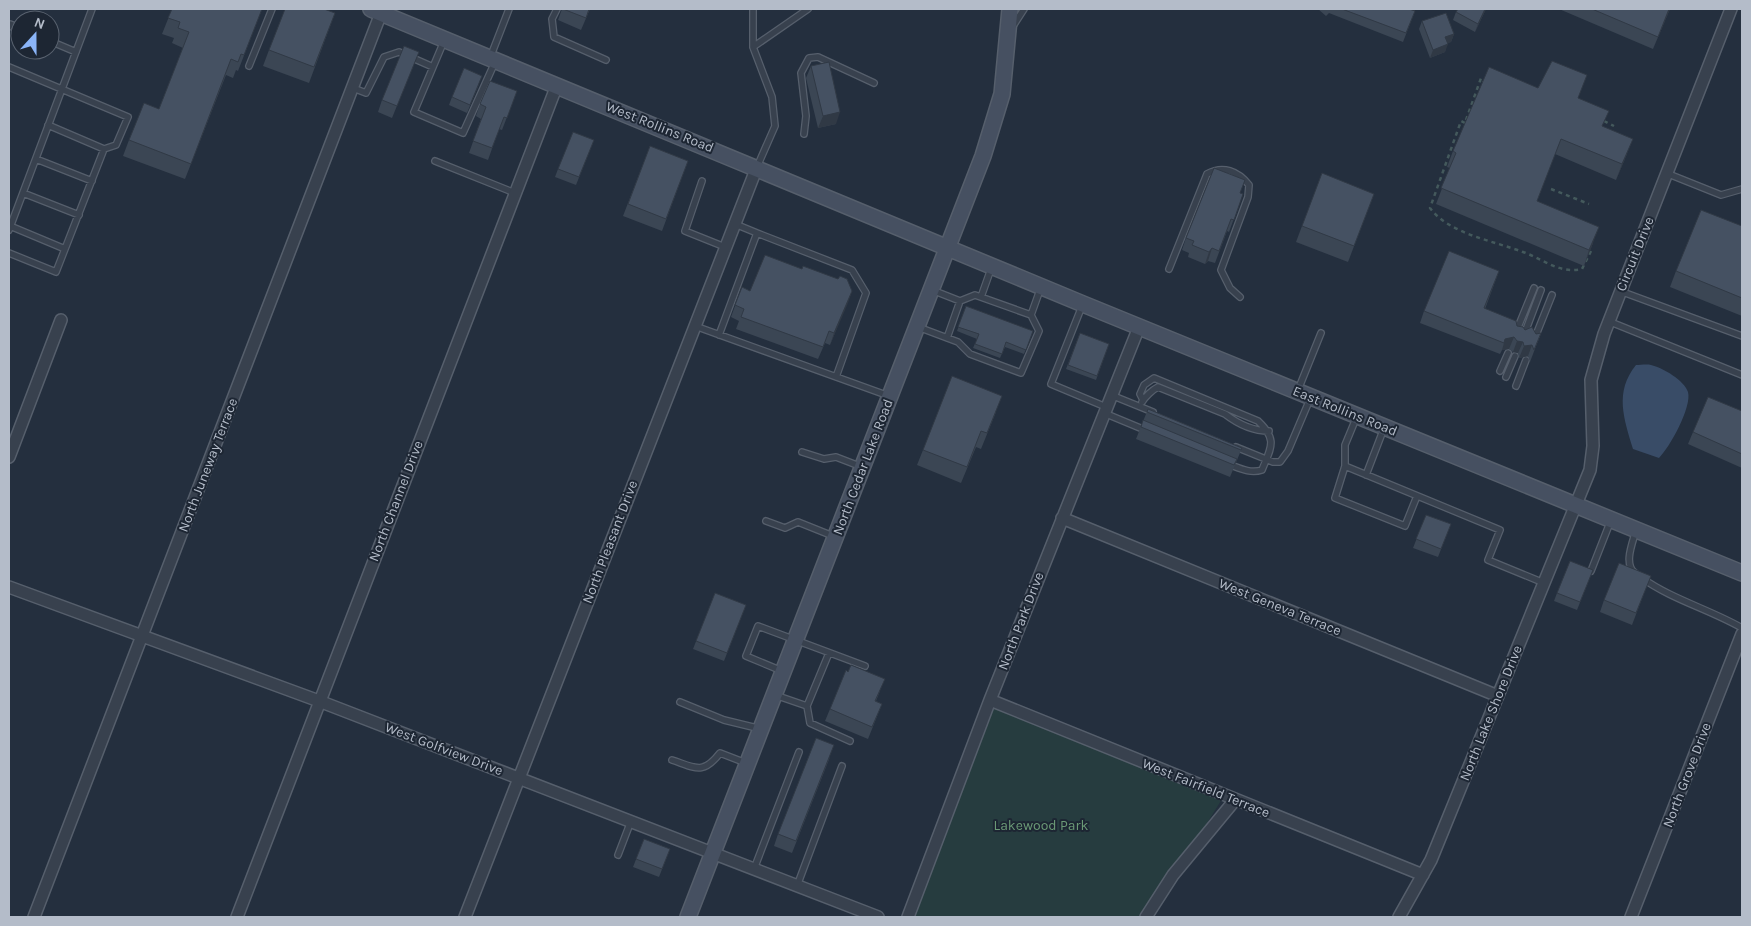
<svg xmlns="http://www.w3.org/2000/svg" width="1751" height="926" font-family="Karla,sans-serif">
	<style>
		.green { fill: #263c3f }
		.water { fill: #394c67 }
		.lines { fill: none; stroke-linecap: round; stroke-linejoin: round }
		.lane-casing { stroke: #565f6c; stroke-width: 8 }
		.street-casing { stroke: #565f6c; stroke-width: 14 }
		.secondary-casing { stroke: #565f6c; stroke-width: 18 }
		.path { stroke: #44595c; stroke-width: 2.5; stroke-dasharray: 4 4; stroke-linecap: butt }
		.lane { stroke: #38414e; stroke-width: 5.5 }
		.street { stroke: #38414e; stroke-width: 11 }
		.secondary { stroke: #465061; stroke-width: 15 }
		.wall { fill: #3b4654 }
		.shaded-wall { fill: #303945 }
		.building { fill: #455162; stroke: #303945 }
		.labels { text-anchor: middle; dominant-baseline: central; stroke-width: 4; stroke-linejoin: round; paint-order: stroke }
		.street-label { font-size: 14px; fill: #b4bcc9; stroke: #1d2633 }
		.park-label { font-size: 14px; fill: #6b9a76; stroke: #1d2633 }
	</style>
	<rect width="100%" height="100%" fill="#242f3e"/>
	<path class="green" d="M989,705L1222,799L1149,917H908Z"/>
	<path class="water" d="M1636,365C1640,365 1647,364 1651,365C1663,368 1684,380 1688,392C1692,407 1670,447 1659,458L1633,449C1624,419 1614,392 1636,365Z"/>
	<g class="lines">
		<g class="lane-casing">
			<path id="lane" d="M557,9L552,19L554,37L606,60
				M753,9V47
				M1013,26L1024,9
				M9,27L10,24L20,28
				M50,41L76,52
				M444,41L414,112L463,133L495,62
				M490,58L509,9
				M249,66L272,9
				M9,67L128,117L116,145L104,149L48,125
				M353,88L366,93L384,57L399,52L433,67
				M804,134L806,116L801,73L809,58L818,57L874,83
				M36,159L92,181
				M435,161L515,193
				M757,167L775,126L772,97L753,47L808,9
				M1666,173L1721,195L1742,189
				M702,181L685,231L725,247
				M23,193L79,215
				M10,226L65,249
				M9,230L92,9
				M757,233L852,270L866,293L836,377
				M9,253L56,272L104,149
				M1169,269L1207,174C1223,165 1238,171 1249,185L1248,197L1221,270L1230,288L1240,297
				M932,290L960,301L975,295L1031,315
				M1620,291L1742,336
				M981,297L992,266
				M1082,306L1051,384L1106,407
				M1608,321L1742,375
				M695,326L889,396
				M918,327L958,342L970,354L1021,373L1039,331L1031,315L1041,287
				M1516,332L1534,288
				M719,335L757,233L735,224
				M1524,335L1541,290
				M947,338L960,301
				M1534,340L1552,295
				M1500,371L1508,353
				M1506,377L1515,356
				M1516,386L1526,360
				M1298,390L1321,333
				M1111,395L1153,412
				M1143,400L1140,394L1144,385L1154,378L1258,421C1278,440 1271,447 1262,470C1250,474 1239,468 1228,464
				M1142,402C1145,397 1152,390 1158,387L1225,414C1238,424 1253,431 1269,431
				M1104,413L1145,430
				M1357,416L1345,445V466L1335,498L1405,526L1417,496
				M1236,447L1273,462H1280L1288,451L1310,399
				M802,452L824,459L836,457L862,467
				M1345,466L1500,530L1488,560L1544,583
				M1366,475L1384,428
				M766,521L785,528L798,522L833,536
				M1591,571L1611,520
				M1635,573C1623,564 1633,542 1636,530
				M1642,578C1671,599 1711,610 1742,628
				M782,671L746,656L758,626L865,666
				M775,695L807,706L810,723L850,741
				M680,702L724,720L761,729
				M807,706L829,653
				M672,760C696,768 703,775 720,753L746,763
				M618,855L631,821
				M754,869L799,752
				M797,886L842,766"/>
		</g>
		<g class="street-casing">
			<path id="street" d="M9,457L61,320
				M1062,518L1498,696
				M9,587L319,701L878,917
				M990,700L1423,875
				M34,917L381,13
				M237,917L557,85
				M465,917L757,167
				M908,917L990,700L1139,327
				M1146,917L1173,875L1235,800
				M1399,917L1431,860L1590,470L1593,446L1591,380L1604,334L1731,9
				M1631,917L1742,634"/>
		</g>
		<g class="secondary-casing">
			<path id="secondary" d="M371,9L1083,304L1742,573
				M688,917L983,156L1002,94L1010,9"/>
		</g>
		<path class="path" d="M1466,120L1481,78L1484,83
			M1604,121L1614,126
			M1465,123L1461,121L1430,208C1449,234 1494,241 1523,252C1543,259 1559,274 1582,269L1592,249
			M1551,189L1589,204"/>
		<use href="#lane" class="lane"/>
		<use href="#street" class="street"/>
		<use href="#secondary" class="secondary"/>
	</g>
	<path class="wall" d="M172,9H262L238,71L236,70L233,78L226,75L185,179L123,156L129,140L159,109L183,48L172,43L174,38L162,34Z
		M562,9H590L581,30L558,20Z
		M1318,9H1409L1415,11L1403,42L1329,13L1326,16Z
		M1486,9L1475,32L1453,20L1456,12Z
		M1559,9H1670L1653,49Z
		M335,13L309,83L263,66L269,50Z
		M1422,21L1454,34L1451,42L1447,43L1445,52L1430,58L1419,29Z
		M414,64L392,118L378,112L382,100Z
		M811,66L836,124L818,128L806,78Z
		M479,84L467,113L449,105L452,97Z
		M1538,88L1578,98L1627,154L1616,180L1555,154L1537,201L1593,243L1584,266L1436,204L1450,168L1447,167L1453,151Z
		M517,91L502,130L499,129L488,160L469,153L481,119L476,116L480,104Z
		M594,140L576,185L555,177L558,169Z
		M650,146L688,161L662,231L623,216Z
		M1243,194L1229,232L1227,231L1215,263L1208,261L1205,264L1188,257L1189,253L1182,250L1186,238Z
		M1374,194L1348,262L1296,242L1302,226Z
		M1742,226V316L1670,287L1676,271Z
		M1499,271L1485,309L1525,330L1536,334L1541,333L1530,362L1528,356L1519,358L1518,353L1513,352L1509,349L1502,350L1500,354L1420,323L1424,311Z
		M742,287L750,291H852L830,345L825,343L818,359L736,329L739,321L731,317Z
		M966,306L1033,331L1024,354L1005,347L1000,358L973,348L977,339L957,331Z
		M1080,333L1109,344L1096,380L1066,369Z
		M1148,409L1242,448L1230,477L1136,439Z
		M1742,411V468L1688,444L1693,432Z
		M996,412L981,449L976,447L961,483L917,465L923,450Z
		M1426,515L1451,524L1438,557L1413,548Z
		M1593,570L1577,610L1554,601L1557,593Z
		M1646,588L1632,625L1600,612L1604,600Z
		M715,593L746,605L724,661L693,649Z
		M880,691L876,701L882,704L868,739L825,721L830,709Z
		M830,757L792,853L774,846L778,834Z
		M644,839L670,849L659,877L633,867Z"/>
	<path class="shaded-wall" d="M1485,9H1486L1475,32L1478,24Z
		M1669,9H1670L1653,49L1658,37Z
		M1454,34L1451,42L1442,45L1445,37Z
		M1448,44L1445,52L1430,58L1433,50Z
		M840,112L836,124L818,128L823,116Z
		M1633,139L1627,154L1616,180L1622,164Z
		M1599,227L1593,243L1584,266L1589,250Z
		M1212,248L1208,261L1205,264L1209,252Z
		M852,291L848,303L830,345L834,333Z
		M1514,337L1509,349L1502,350L1504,343L1505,339Z
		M1517,341L1523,342L1518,353L1513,352Z
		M1532,345L1528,356L1519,358L1524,346Z"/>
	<path class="building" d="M172,9H262L244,55L241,54L238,62L231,59L191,164L129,140L144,103L159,109L189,32L178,28L180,22L168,18Z
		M285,9H324L335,13L314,67L269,50Z
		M563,9H589L586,18Z
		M1342,9H1409L1415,11L1406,33Z
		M1458,9H1485L1478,24L1456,12Z
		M1592,9H1669L1658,37Z
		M1446,13L1454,34L1445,37L1448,44L1433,50L1422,21Z
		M404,46L419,52L397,106L382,100Z
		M1552,61L1587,75L1578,98L1609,111L1602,126L1633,139L1622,164L1561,139L1537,201L1599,227L1589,250L1441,188L1456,153L1453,151L1489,67L1538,88Z
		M829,62L840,112L823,116L811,66Z
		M464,68L482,76L470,105L452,97Z
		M490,81L517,91L507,118L504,117L492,148L473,141L486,107L480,104Z
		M573,132L594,140L579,177L558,169Z
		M650,146L688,161L666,219L628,204Z
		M1214,168L1245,180L1240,193L1243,194L1234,220L1231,219L1219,251L1212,248L1209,252L1192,245L1194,241L1186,238Z
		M1322,173L1374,194L1354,246L1302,226Z
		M1701,210L1742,226V298L1676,271Z
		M1449,251L1499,271L1484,308L1516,321L1517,326L1523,327L1525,330L1532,327L1536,334L1541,333L1534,350L1532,345L1524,346L1523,342L1517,341L1514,337L1505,339L1504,343L1424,311Z
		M765,255L802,269L803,266L838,279L840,276L847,279L852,291L834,333L829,331L823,347L741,317L744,309L735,305L742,287L750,291Z
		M966,306L1033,331L1026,350L1006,342L1002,354L975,344L979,334L958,327Z
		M1080,333L1109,344L1097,376L1068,365Z
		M952,376L1002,396L987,433L981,431L967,467L923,450Z
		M1708,397L1742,411V454L1693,432Z
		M1148,409L1242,448L1241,450L1147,412Z
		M1143,420L1237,459L1234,465L1141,427Z
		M1426,515L1451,524L1441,549L1416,539Z
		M1570,561L1593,570L1580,602L1557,593Z
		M1619,563L1651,576L1636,613L1604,600Z
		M715,593L746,605L727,653L696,641Z
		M851,665L885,679L875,701L882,704L872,727L830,709L846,670L848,672Z
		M816,738L834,745L796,841L778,834Z
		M644,839L670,849L662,869L636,859Z"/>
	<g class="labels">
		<g class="street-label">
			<text transform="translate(660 127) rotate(22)">West Rollins Road</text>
			<text transform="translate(1635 254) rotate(-68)">Circuit Drive</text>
			<text transform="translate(1345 411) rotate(22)">East Rollins Road</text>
			<text transform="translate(208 465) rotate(-69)">North Juneway Terrace</text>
			<text transform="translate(863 467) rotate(-69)">North Cedar Lake Road</text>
			<text transform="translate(396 501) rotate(-69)">North Channel Drive</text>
			<text transform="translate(610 542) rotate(-69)">North Pleasant Drive</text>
			<text transform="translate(1280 607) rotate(22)">West Geneva Terrace</text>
			<text transform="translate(1021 621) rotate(-69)">North Park Drive</text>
			<text transform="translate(1491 713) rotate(-68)">North Lake Shore Drive</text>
			<text transform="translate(444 749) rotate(21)">West Golfview Drive</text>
			<text transform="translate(1687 775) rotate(-69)">North Grove Drive</text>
			<text transform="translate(1206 788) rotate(22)">West Fairfield Terrace</text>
		</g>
		<g class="park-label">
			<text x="1041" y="825">Lakewood Park</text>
		</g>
	</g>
	<rect width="1751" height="926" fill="none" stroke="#b4bcc9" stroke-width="20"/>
	<g transform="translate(35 35) rotate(21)"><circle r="24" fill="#1d2633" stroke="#59626f"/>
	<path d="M0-4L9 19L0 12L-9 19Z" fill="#8ab4f8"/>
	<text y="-8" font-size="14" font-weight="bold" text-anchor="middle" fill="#b4bcc9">N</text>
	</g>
</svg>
